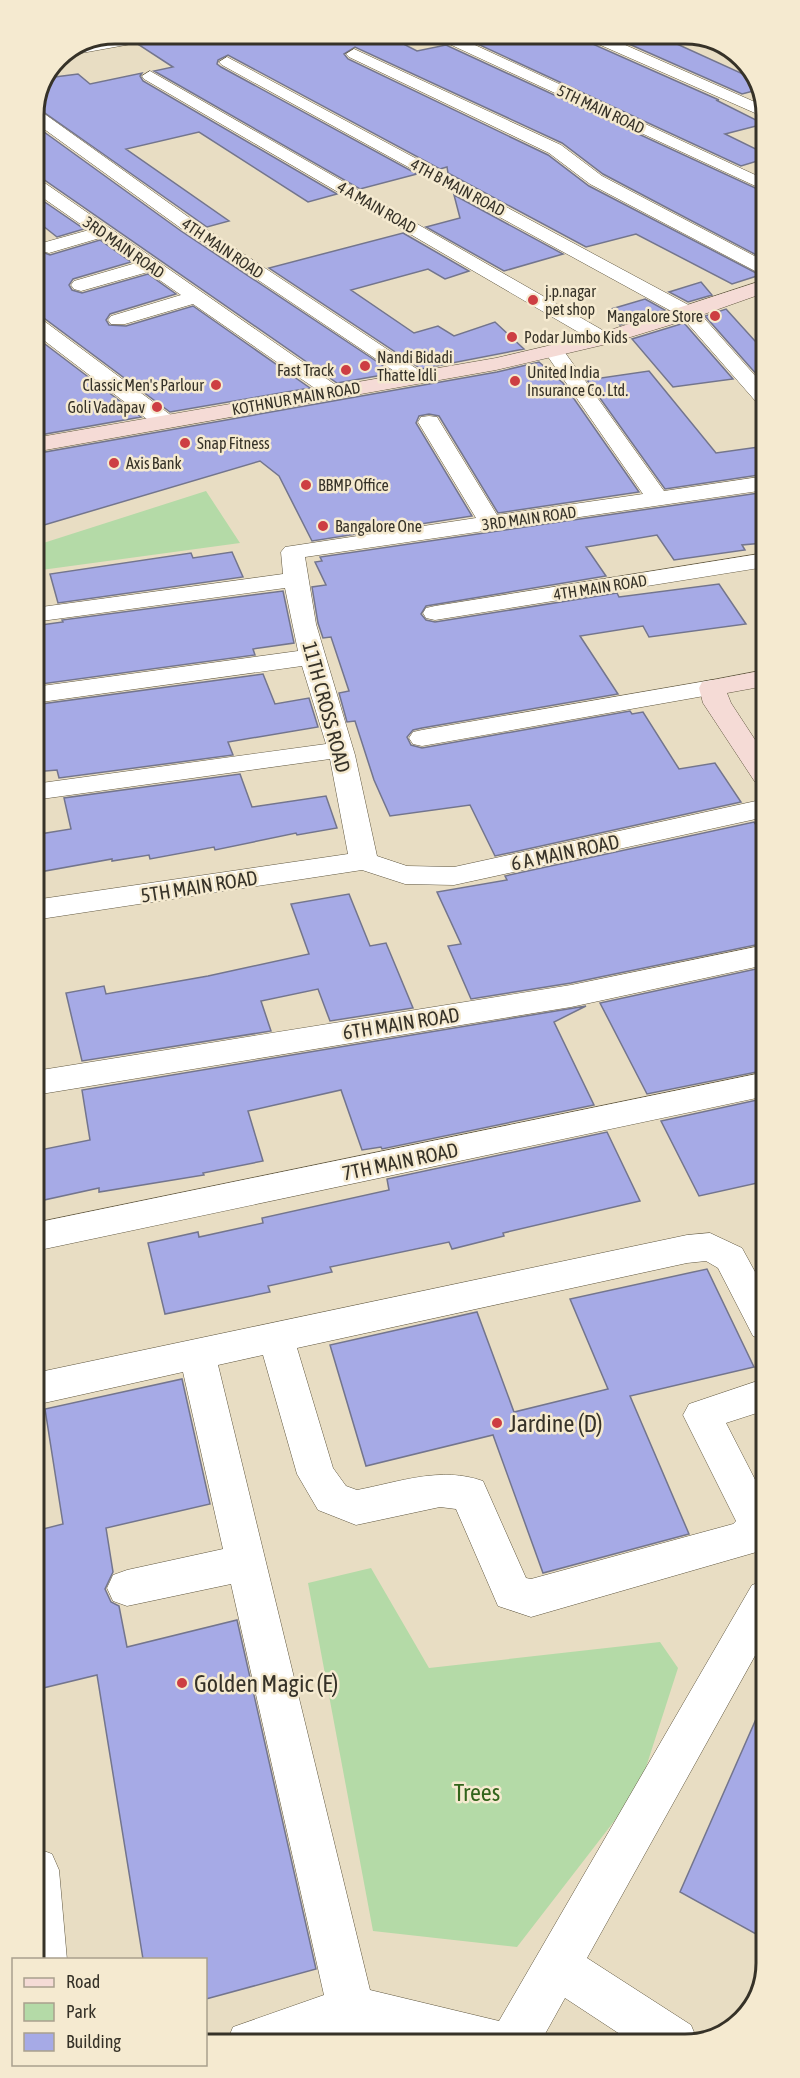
<svg xmlns="http://www.w3.org/2000/svg" width="800" height="2078" font-family="'Asap Condensed',sans-serif">
	<style>
		.green { fill: #b4daa7 }
		.building { fill: #a6aae6; stroke: #73758d; stroke-width: 1.5 }
		.lines { fill: none; stroke-linecap: round; stroke-linejoin: round }
		.street-casing { stroke: #605740; stroke-width: 1 }
		.secondary-casing { stroke: #605740; stroke-width: 1 }
		.street { fill: #fff; fill-rule: evenodd }
		.secondary { fill: #f5dbd6; fill-rule: evenodd }
		.poi-dot { fill: #cd3e43; stroke: #f5ead0; stroke-width: 2 }
		.labels { text-anchor: middle; dominant-baseline: central; stroke-width: 5; stroke-linejoin: round; paint-order: stroke }
		.far-street-label { font-size: 16px; fill: #363228; stroke: #f5ead0 }
		.far-poi-label { font-size: 16px; fill: #363228; stroke: #f5ead0; text-anchor: start }
		.street-label { font-size: 20px; fill: #363228; stroke: #f5ead0 }
		.near-poi-label { font-size: 24px; fill: #363228; stroke: #f5ead0; text-anchor: start }
		.near-park-label { font-size: 24px; fill: #32641b; stroke: #f5ead0 }
		.rim { fill: none; stroke: #363228; stroke-width: 3 }
	</style>
	<rect width="100%" height="100%" fill="#e8ddc3"/>
	<path class="green" d="M206,491L240,543L34,571V546Z
		M371,1568L429,1668L660,1642L678,1668L639,1789L517,1947L373,1931L308,1583Z"/>
	<path class="building" d="M179,33H382L417,51L446,45L764,192V259L603,174L562,143L355,47L344,54L348,59L548,155L589,186L760,275L732,284L636,234L586,247L448,173L447,167L440,169L228,55L218,60L217,64L221,67L417,174L360,189L154,71L173,67L139,45L170,39Z
		M501,33H576L579,38L719,100H716L764,124L725,134L764,153V159L741,166L469,40Z
		M604,33H653L671,43L677,44L754,79L761,89L742,94Z
		M142,73L140,76L143,81L337,194L308,202L199,132L126,149L229,221L207,227L35,106L47,78L78,74L90,84Z
		M33,124L181,231L394,373L337,383L40,177L33,176Z
		M33,194L84,229L57,237L33,218Z
		M454,195L563,254L504,271L426,227L460,218Z
		M403,233L469,271L445,279L428,269L351,290L414,333L438,326L454,336L495,322L524,349L421,369L269,268Z
		M100,240L131,262L73,279L69,285L72,290L82,293L148,274L176,294L110,314L106,320L109,325L126,326L193,306L310,388L170,412L41,316L33,314V252L39,251L50,255Z
		M701,282L712,295L688,302L669,292Z
		M645,299L665,310L620,325L608,310Z
		M726,309L755,341L764,340L765,375L758,376L705,316Z
		M684,323L733,379L673,387L632,339Z
		M33,335L141,417L34,436Z
		M539,362L563,383L639,492L498,513L439,416L429,414L419,416L416,423L472,516L312,541L279,476L260,461L34,528V454L497,372Z
		M649,371L716,453L765,446V474L665,489L587,380Z
		M765,492V543L742,545L745,550L674,560L657,535L586,547L606,576L426,606L421,614L426,620L435,622L617,593L619,597L719,584L746,624L649,637L643,626L580,636L618,694L422,728L413,730L407,737L411,745L422,748L630,711L632,714L643,712L679,769L715,763L741,802L495,856L470,805L390,816L374,780L355,721L347,722L339,693L349,691L331,637L323,638L318,623L312,587L326,585L315,562L322,561L320,557Z
		M232,552L243,577L58,603L50,574L191,553L193,558Z
		M283,591L294,643L253,649L255,655L34,685V626L63,622L62,620Z
		M263,674L275,704L309,698L318,727L228,742L233,755L59,778L57,770L34,772V705Z
		M240,774L252,807L326,796L337,828L297,835L296,833L215,850L214,847L150,859L149,855L112,861V859L34,873V835L71,829L64,798Z
		M754,822L765,838V943L571,983L471,999L448,946L461,944L437,892L507,880L505,876Z
		M349,894L370,946L386,943L413,1008L330,1021L318,989L261,1001L271,1031L82,1061L66,993L104,986L106,994L208,976L309,954L291,904Z
		M765,967L766,1070L647,1094L600,1003Z
		M586,1006L554,1022L594,1105L382,1149L381,1147L362,1150L341,1090L248,1111L263,1161L203,1173L204,1175L99,1192V1188L35,1202V1151L90,1140L82,1090Z
		M766,1098V1181L699,1196L661,1121Z
		M607,1132L640,1201L503,1233L504,1236L452,1249L449,1242L330,1267L332,1272L268,1286L270,1292L165,1314L148,1243L198,1232L199,1237L263,1223L262,1218L389,1190L387,1179Z
		M707,1269L754,1367L630,1396L689,1534L543,1573L493,1435L366,1466L330,1345L477,1312L514,1412L608,1389L570,1299Z
		M182,1379L210,1504L106,1528L113,1572L105,1589L111,1602L119,1606L127,1647L237,1620L316,1969L206,1999V1959H143L97,1675L35,1690V1531L63,1524L45,1409Z
		M767,1694V1940L680,1892Z"/>
	<g class="lines">
		<g class="street-casing">
			<path id="street" d="M144,33H177L170,37L76,54L70,51L95,41Z
				M430,33H449L764,179V190L432,36Z
				M578,33H598L764,106V117L580,36Z
				M677,33L698,36L676,42L671,41L669,38L671,35Z
				M354,49L561,145L602,176L764,261V274L757,272L590,184L549,153L349,57L346,54Z
				M227,57L696,309L765,387V406L758,404L682,317L222,65L219,62Z
				M150,71L611,335L614,339L611,343H597L144,79L142,76Z
				M34,108L39,110L194,221L423,373L426,377L423,381L416,383L409,381L182,229L33,121Z
				M33,178L39,179L340,388L343,392L340,396L333,398L326,396L193,304L125,324H111L108,320L111,316L181,295L148,272L81,291L74,289L71,285L74,281L136,263L100,238L49,253L42,251L40,247L42,243L89,230L33,191Z
				M33,316L40,318L172,416L175,421L172,426L164,427L156,426L33,332Z
				M554,345L561,347L664,491L765,476V490L305,557L316,624L355,755L377,856L407,866L454,867L765,799V817L454,885L405,884L362,870L34,920V900L348,854L330,759L34,800V784L326,744L302,666L34,703V687L298,651L285,588L34,622V608L283,574L281,552L285,547L476,518L418,422L421,417L429,416L437,417L440,422L497,515L643,494L544,351L547,347Z
				M765,553V567L435,620L426,618L423,613L426,608L435,606Z
				M712,680L721,683L725,688L721,693L422,746L413,744L409,738L413,732L422,730Z
				M765,945V965L571,1007L35,1095V1071L571,985Z
				M766,1072V1096L35,1251V1223Z
				M710,1233L742,1248L766,1292V1341L753,1336L718,1268L706,1261L687,1263L297,1348L333,1468L346,1486L357,1490C399,1482 441,1466 483,1481L526,1578L531,1579L733,1524L736,1521L683,1415L689,1404L766,1378V1410L726,1423L766,1501V1543L760,1551L531,1617L498,1606L456,1509L440,1507L356,1525L318,1510L297,1474L263,1355L218,1365L370,1990L499,2021L752,1585L766,1580V1636L587,1958L691,2025L698,2042H632L565,1998L540,2043L396,2044L380,2040L381,2044H333L332,2039L319,2044H226L233,2027L324,1995L231,1584L127,1606L113,1601L107,1588L113,1575L127,1570L223,1549L183,1372L35,1405V1373L687,1235Z
				M36,1848L52,1854L59,1870L67,1960H36Z"/>
		</g>
		<g class="secondary-casing">
			<path id="secondary" d="M764,280V293L696,317L611,343L496,370L34,452V438L496,358L598,334Z
				M765,670V686L727,693L731,703L765,755V785L755,782L703,703L699,688L702,682Z"/>
		</g>
		<use href="#street" class="street"/>
		<use href="#secondary" class="secondary"/>
	</g>
	<g class="poi-dot">
		<circle cx="533" cy="300" r="6"/>
		<circle cx="715" cy="316" r="6"/>
		<circle cx="512" cy="337" r="6"/>
		<circle cx="365" cy="366" r="6"/>
		<circle cx="346" cy="370" r="6"/>
		<circle cx="515" cy="381" r="6"/>
		<circle cx="216" cy="385" r="6"/>
		<circle cx="157" cy="407" r="6"/>
		<circle cx="185" cy="443" r="6"/>
		<circle cx="114" cy="463" r="6"/>
		<circle cx="306" cy="485" r="6"/>
		<circle cx="323" cy="526" r="6"/>
		<circle cx="497" cy="1423" r="6"/>
		<circle cx="182" cy="1683" r="6"/>
	</g>
	<g class="labels">
		<g class="far-street-label">
			<text transform="translate(601 109) rotate(25)">5TH MAIN ROAD</text>
			<text transform="translate(458 187) rotate(28)">4TH B MAIN ROAD</text>
			<text transform="translate(377 207) rotate(30)">4 A MAIN ROAD</text>
			<text transform="translate(124 247) rotate(35)">3RD MAIN ROAD</text>
			<text transform="translate(223 248) rotate(34)">4TH MAIN ROAD</text>
			<text transform="translate(296 398) rotate(-10)">KOTHNUR MAIN ROAD</text>
			<text transform="translate(529 518) rotate(-8)">3RD MAIN ROAD</text>
			<text transform="translate(600 587) rotate(-9)">4TH MAIN ROAD</text>
		</g>
		<g class="far-poi-label">
			<text x="545" y="291">j.p.nagar<tspan x="545" dy="18">pet shop</tspan></text>
			<text x="703" y="316" text-anchor="end">Mangalore Store</text>
			<text x="524" y="337">Podar Jumbo Kids</text>
			<text x="377" y="357">Nandi Bidadi<tspan x="377" dy="18">Thatte Idli</tspan></text>
			<text x="334" y="370" text-anchor="end">Fast Track</text>
			<text x="527" y="372">United India<tspan x="527" dy="18">Insurance Co. Ltd.</tspan></text>
			<text x="204" y="385" text-anchor="end">Classic Men's Parlour</text>
			<text x="145" y="407" text-anchor="end">Goli Vadapav</text>
			<text x="197" y="443">Snap Fitness</text>
			<text x="126" y="463">Axis Bank</text>
			<text x="318" y="485">BBMP Office</text>
			<text x="335" y="526">Bangalore One</text>
		</g>
		<g class="street-label">
			<text transform="translate(327 707) rotate(75)">11TH CROSS ROAD</text>
			<text transform="translate(565 852) rotate(-12)">6 A MAIN ROAD</text>
			<text transform="translate(199 886) rotate(-9)">5TH MAIN ROAD</text>
			<text transform="translate(401 1023) rotate(-9)">6TH MAIN ROAD</text>
			<text transform="translate(400 1161) rotate(-12)">7TH MAIN ROAD</text>
		</g>
		<g class="near-poi-label">
			<text x="509" y="1423">Jardine (D)</text>
			<text x="194" y="1683">Golden Magic (E)</text>
		</g>
		<g class="near-park-label">
			<text x="477" y="1792">Trees</text>
		</g>
	</g>
	<path d="M0 0H800V2078H0ZM115 44H685A71 71 0 0 1 756 115V1963A71 71 0 0 1 685 2034H115A71 71 0 0 1 44 1963V115A71 71 0 0 1 115 44Z" fill="#f5ead0" fill-rule="evenodd"/>
	<path class="rim" d="M115 44H685A71 71 0 0 1 756 115V1963A71 71 0 0 1 685 2034H115A71 71 0 0 1 44 1963V115A71 71 0 0 1 115 44Z"/>
	<rect x="12" y="1958" width="195" height="108" fill="#f5ead0" stroke="#a9a08d" stroke-width="1.5"/>
	<rect x="24" y="1978" width="30" height="9" fill="#f5dbd6" stroke="#a9a08d" stroke-width="1.5"/>
	<text x="66" y="1988" font-size="18" fill="#363228">Road</text>
	<rect x="24" y="2003" width="30" height="18" fill="#b4daa7" stroke="#a9a08d" stroke-width="1.5"/>
	<text x="66" y="2018" font-size="18" fill="#363228">Park</text>
	<rect x="24" y="2033" width="30" height="18" fill="#a6aae6" stroke="#a9a08d" stroke-width="1.5"/>
	<text x="66" y="2048" font-size="18" fill="#363228">Building</text>
</svg>
